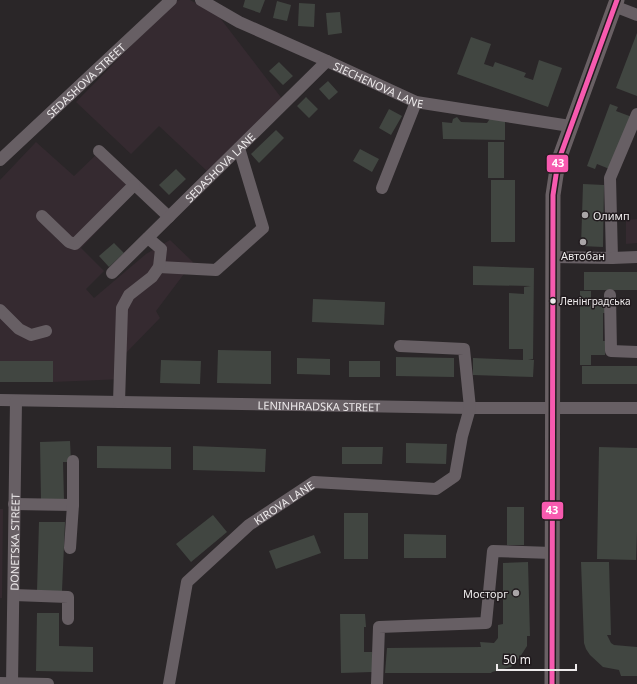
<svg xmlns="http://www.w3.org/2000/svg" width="637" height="684" font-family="'Noto Sans',sans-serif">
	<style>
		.built { fill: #352a30 }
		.building { fill: #414641 }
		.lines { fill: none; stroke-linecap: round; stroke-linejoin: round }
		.minor { stroke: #675f64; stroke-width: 12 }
		.major { stroke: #696064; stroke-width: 15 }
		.bus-1-casing { stroke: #211b1e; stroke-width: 8 }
		.bus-1 { stroke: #f75aaf; stroke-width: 5 }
		.poi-dot { fill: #a9a5a7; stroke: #211b1e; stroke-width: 1.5 }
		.bus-dot { fill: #edeaeb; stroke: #211b1e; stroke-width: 1.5 }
		.labels { text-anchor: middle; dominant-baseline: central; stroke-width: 3; stroke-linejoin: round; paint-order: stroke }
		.bus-label { font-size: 10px; fill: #edeaeb; stroke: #211b1e; text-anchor: start }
		.street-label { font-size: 11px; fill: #edeaeb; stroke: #211b1e }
		.poi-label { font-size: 11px; fill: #edeaeb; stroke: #211b1e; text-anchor: start }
		.line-badge { stroke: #211b1e; stroke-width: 1.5 }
		.badge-label { font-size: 11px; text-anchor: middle; font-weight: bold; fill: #fff }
	</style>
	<rect width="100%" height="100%" fill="#2a2628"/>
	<path class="built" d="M180,0H190L217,14L283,100L207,171L159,126L131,154L76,102L175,1Z
		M36,142L74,176L101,150L139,188L81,248L104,271L86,289L94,298L146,254L170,240L193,262L156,311L160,318L126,353L124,379L53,382V361H0V180Z
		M637,219V243L626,244V220Z
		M0,509H3L2,598H0Z"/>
	<path class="building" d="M245,0H265L260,13L243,7Z
		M277,1L291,5L287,21L273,18Z
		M299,3L315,4L314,27L298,26Z
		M340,12L342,33L328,35L326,13Z
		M637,33V96L616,88Z
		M471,37L491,44L484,64L493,67L495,62L526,73L524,77L533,80L539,60L562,68L548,107L457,74Z
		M279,62L293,76L283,85L269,71Z
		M328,81L338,92L329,100L319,89Z
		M306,97L318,109L309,118L297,106Z
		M610,104L618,107L616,111L632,117L612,170L597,164L595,169L587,166Z
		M389,109L402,116L391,135L379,128Z
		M457,117L461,122L487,123L491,117L505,120V140L443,139L442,122L452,123L453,119Z
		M276,130L284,138L259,163L251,154Z
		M488,142H504V178H488Z
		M360,149L379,159L372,172L353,161Z
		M176,169L186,179L169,195L159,185Z
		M491,180H515V242H491Z
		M583,184L604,185L603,247L581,246Z
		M114,243L124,253L109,267L99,256Z
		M473,266L534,268L533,359L528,360H534L533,377L473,375V358L523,360V349H509V293L524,294V287L531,286L473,285Z
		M584,272H637V290H584Z
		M580,291H591V299H605V313H603V341H605V355H591V365H580Z
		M313,299L385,302L384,325L312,322Z
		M218,350L271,351V384L217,383Z
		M396,357L454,358V377L396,376Z
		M297,358L330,359V375L297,374Z
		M161,360L201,361L200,384L160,383Z
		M0,361H53V382H0Z
		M349,361H380V377H349Z
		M582,366H637V384H582Z
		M70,441L71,462H63L64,500H41L40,442Z
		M406,443L447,444L446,464L406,463Z
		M97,446L171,447V469L97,468Z
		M193,446L266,449L265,472L193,470Z
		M342,447H383L382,464H342Z
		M599,447L637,448V532L636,560L597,559Z
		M507,507H524V545H507Z
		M344,513H368V559H344Z
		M213,515L227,532L191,562L176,544Z
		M39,522H65L62,591H37Z
		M404,534L446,535V558H404Z
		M314,535L321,553L276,569L269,551Z
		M528,562L530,636H527V646L520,657L511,667L492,672L491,673H385L387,648L481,647L480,642L494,643L498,638V625L503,624V563Z
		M581,562H609L611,635H607L611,643L614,645L637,647V676H621L619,670L603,667L590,655L586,649L584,643Z
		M37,613H59V646L93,647V672L36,671Z
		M340,614H365L366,627H364V652H372V672L341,673Z"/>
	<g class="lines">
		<g class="minor">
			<path id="s1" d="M201,0L239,22L327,61L416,102L570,126"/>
			<path d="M614,6L637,15"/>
			<path d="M99,151L169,217"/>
			<path id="s2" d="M0,160L171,0"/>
			<path d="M382,188L416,102"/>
			<path d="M42,216L69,242L75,244L134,185"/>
			<path d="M554,257L612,258L610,178L637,114"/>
			<path d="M612,258L637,257"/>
			<path d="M159,267L216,270L263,228L239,148"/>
			<path id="s3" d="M112,273L327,61"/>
			<path d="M610,295L611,351L637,352"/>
			<path d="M0,310L19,329L31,335L46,331"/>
			<path id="s4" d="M0,400L470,408H637"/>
			<path d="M119,402L122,308L129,295L152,277L159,267L161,249L148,238"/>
			<path d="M14,504L73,505"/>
			<path d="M70,548L73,505V461"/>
			<path d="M14,595L68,597V619"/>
			<path d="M0,683L48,684"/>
			<path id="s5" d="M12,684C14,590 14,495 16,401"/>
			<path id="s6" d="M169,684L187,582L249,525L314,482L436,489L455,476L462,436L470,408L464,349L400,346"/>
			<path d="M377,684L379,627L486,623L493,551L552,553"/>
		</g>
		<path class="major" d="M552,684L553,195L558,162L617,0"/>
		<g class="bus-1-casing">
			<path id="bus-1" d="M552,684L553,195L558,162L617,0"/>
		</g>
		<use href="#bus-1" class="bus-1"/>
	</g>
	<g class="poi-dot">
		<circle cx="585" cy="215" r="4"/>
		<circle cx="583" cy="242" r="4"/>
		<circle cx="516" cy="593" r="4"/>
	</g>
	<circle class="bus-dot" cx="553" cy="301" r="3.5"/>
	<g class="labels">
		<g class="bus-label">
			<text x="560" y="301">Ленінградська</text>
		</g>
		<g class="street-label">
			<text stroke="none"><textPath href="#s2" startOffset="117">SEDASHOVA STREET</textPath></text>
			<text stroke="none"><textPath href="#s1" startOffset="197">SIECHENOVA LANE</textPath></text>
			<text stroke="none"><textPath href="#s3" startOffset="151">SEDASHOVA LANE</textPath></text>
			<text stroke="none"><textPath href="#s4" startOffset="319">LENINHRADSKA STREET</textPath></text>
			<text stroke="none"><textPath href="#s6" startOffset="229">KIROVA LANE</textPath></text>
			<text stroke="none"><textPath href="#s5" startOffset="142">DONETSKA STREET</textPath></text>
		</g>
		<g class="poi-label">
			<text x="593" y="215">Олимп</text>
			<text x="583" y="255" text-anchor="middle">Автобан</text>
			<text x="508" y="593" text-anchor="end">Мосторг</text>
		</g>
	</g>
	<g class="line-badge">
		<rect x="546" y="154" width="23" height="19" rx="4" fill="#f75aaf"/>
		<rect x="541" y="501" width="23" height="19" rx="4" fill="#f75aaf"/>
	</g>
	<g class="badge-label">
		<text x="558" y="167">43</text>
		<text x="552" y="514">43</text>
	</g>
	<path d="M497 664v6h79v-6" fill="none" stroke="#edeaeb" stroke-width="2"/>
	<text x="503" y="664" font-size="12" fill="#edeaeb" stroke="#211b1e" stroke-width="3" paint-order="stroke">50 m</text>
</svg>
